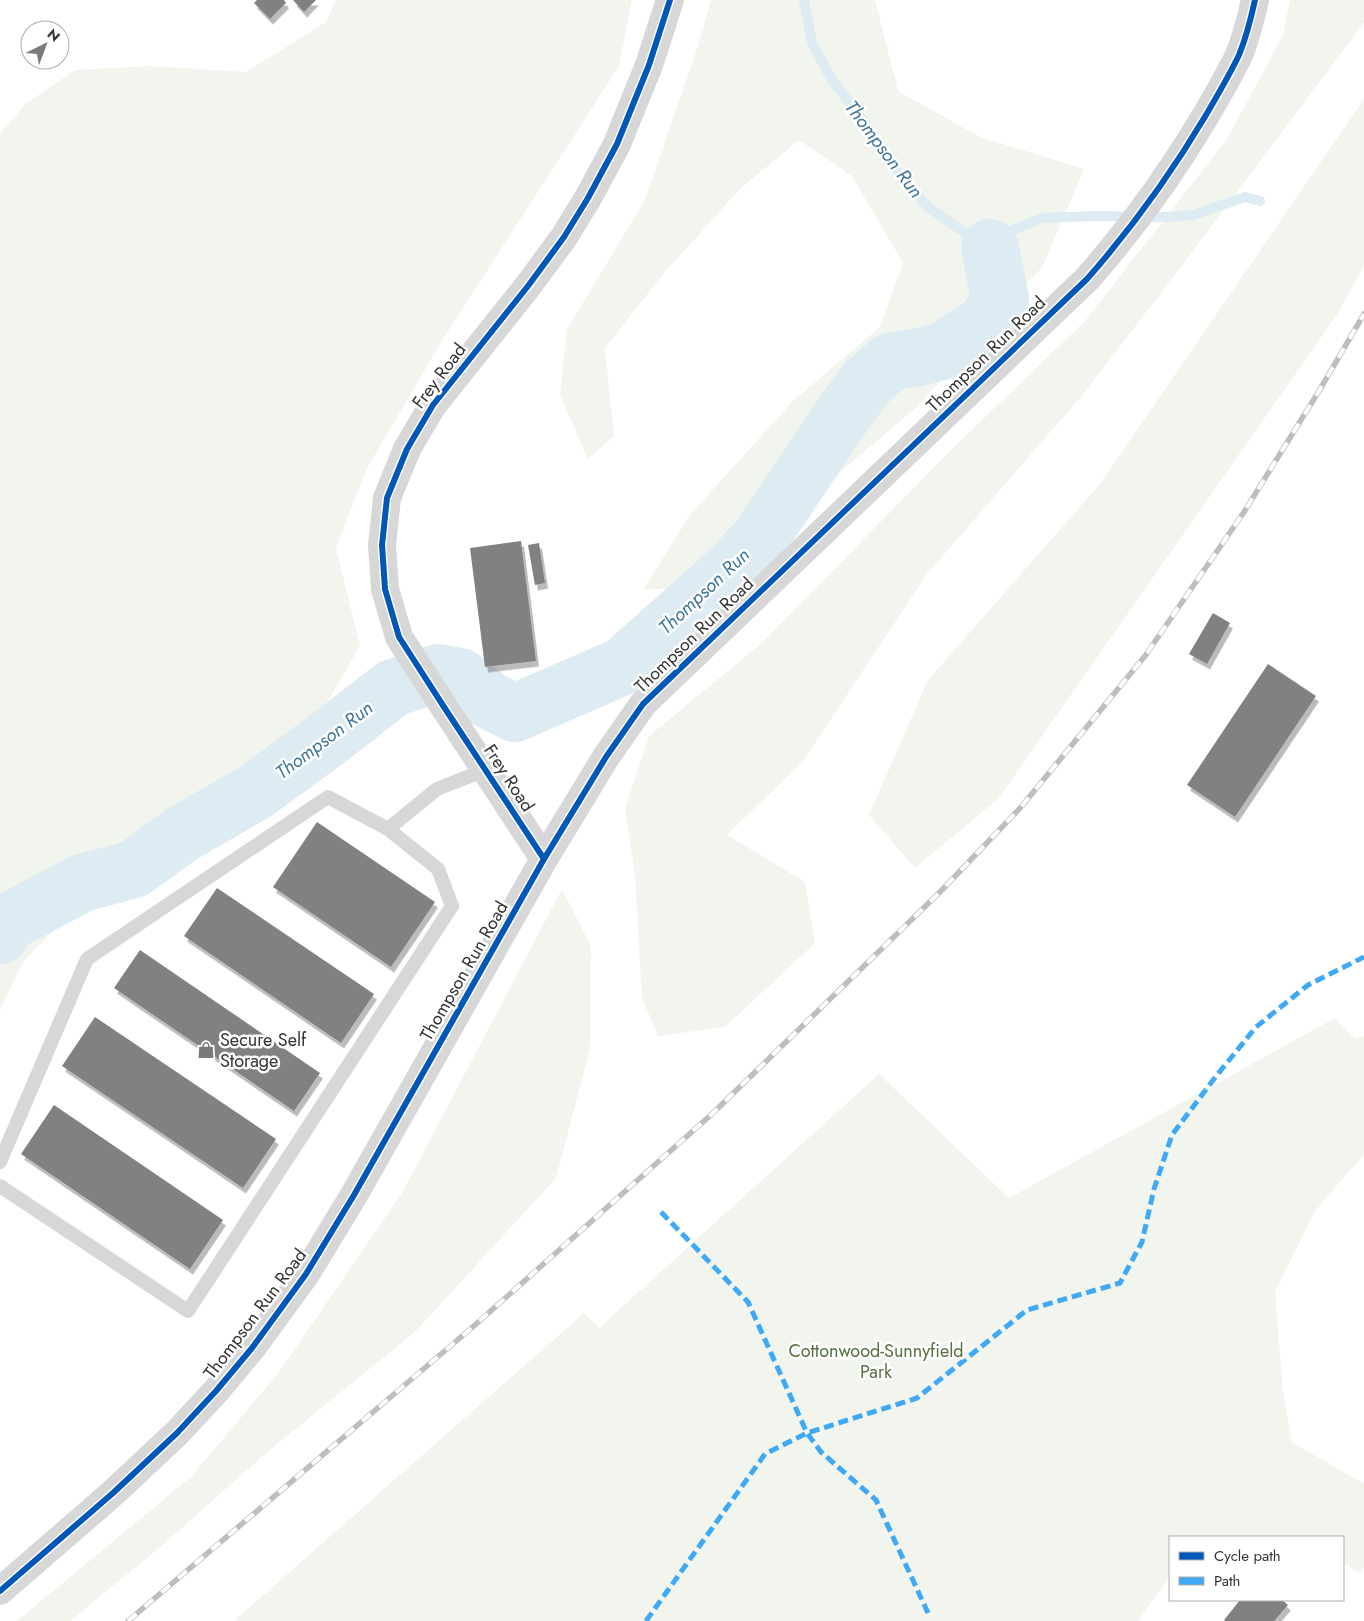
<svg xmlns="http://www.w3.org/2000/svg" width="1364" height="1621" font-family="Jost,sans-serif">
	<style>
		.green { fill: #f1f5ed }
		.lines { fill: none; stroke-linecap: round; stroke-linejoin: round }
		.stream { stroke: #ddebf3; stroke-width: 10 }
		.river { stroke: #ddebf3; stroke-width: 58 }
		.building { fill: #818181; filter: url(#shadow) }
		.service { stroke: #d7d7d7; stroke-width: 14 }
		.tertiary { stroke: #d7d7d7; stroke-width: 28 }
		.rail-casing { stroke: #bebebe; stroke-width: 5.5 }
		.rail { stroke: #fff; stroke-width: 4; stroke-dasharray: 11; stroke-linecap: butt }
		.quiet { stroke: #3fa9f5; stroke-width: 5; stroke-dasharray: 10 5; stroke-linecap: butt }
		.cycleway-casing { stroke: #fff; stroke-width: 9 }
		.cycleway { stroke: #0057b8; stroke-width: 6 }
		.labels { text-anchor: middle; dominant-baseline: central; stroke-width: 5; stroke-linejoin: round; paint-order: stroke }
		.street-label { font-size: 18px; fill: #333; stroke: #fff }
		.poi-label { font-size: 18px; fill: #333; stroke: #fff; text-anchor: start }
		.park-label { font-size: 18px; fill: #56703f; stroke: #fff }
		.water-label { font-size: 19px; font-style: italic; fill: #3f7597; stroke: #fff }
	</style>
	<defs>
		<filter id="shadow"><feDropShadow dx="3" dy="5.5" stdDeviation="0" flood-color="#0004"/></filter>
	</defs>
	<rect width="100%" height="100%" fill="#fff"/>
	<path class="green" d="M336,0H632L619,66L443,339L366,470L336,548L360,646L317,720L168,811L23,962L0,1010V133L27,103L75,70L152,66L246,72L326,22Z
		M711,0H875L898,91L980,137L1084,169L1043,266L917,407L840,472L670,588L643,590L690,515L793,401L880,327L903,263L852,176L799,140L740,189L664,273L605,348L614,436L588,459L560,395L567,329L645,200L698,46Z
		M1290,0H1364V22L1183,264L1084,393L927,574L803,761L727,835L805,882L815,943L725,1027L658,1036L642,998L635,875L625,808L649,736L763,642L950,451L1085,321L1227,139L1283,35Z
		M1364,99V265L1338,313L998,799L915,868L869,815L928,680L1100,484Z
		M562,889L591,946L590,1049L556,1178L416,1331L266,1453L158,1549L70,1621H17L192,1476L279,1372L402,1193Z
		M1335,1018L1356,1039L1364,1035V1154L1315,1211L1275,1292L1283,1392L1292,1442L1364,1484V1567L1359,1573L1343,1562V1537H1170V1576L1138,1621H234L584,1313L599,1328L879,1074L1009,1198Z"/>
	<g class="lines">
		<path class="stream" d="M804,0L812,43L832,80L866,124L900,175L928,207L968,235L990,248L1015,229L1042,218L1098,216L1170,217L1193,215L1245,197L1260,201"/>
		<path class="river" d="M0,935L8,922L82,883L134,869L182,834L255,792L326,740L393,688L438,673L460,677L489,700L515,713L623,666L732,569L760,538L846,410L869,380L892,361L915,358L945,350L987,322L1000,298L990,248"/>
	</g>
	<path class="building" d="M257,0H284L286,3L270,19L254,3Z
		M293,0H316L304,12Z
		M521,541L536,661L485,667L470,548Z
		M539,543L545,583L535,585L528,545Z
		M1213,613L1230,623L1207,664L1189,654Z
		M1268,664L1316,696L1235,817L1187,785Z
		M317,822L435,902L391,967L273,887Z
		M217,888L374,994L341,1043L184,936Z
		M140,950L320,1073L294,1111L114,988Z
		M95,1017L276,1139L243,1188L62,1066Z
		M54,1105L223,1220L190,1269L21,1154Z
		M1240,1600H1282L1288,1605L1274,1621H1225L1224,1620Z"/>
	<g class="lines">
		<path class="service" d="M388,829L437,789L485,770
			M0,1162L87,959L328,797L388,829L438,869L452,906L188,1311L0,1186"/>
		<path class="tertiary" d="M544,859L444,707L399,637L385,589L382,545L387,498L407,449L433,405L528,286L564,237L588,198L617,144L649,65L670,0
			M0,1591L113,1493L177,1433L216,1391L252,1348L306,1274L354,1195L544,859L606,757L643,704L1087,279C1132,228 1171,174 1206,115C1217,96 1229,76 1239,55C1246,38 1251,18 1255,0"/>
		<g class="rail-casing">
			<path id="rail" d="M128,1621L475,1325L713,1113L941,891L1021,807L1145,656L1244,512L1319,391L1364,314"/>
		</g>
		<use href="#rail" class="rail"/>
		<path class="quiet" d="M661,1212L748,1302L807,1433L821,1452L876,1500L928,1613
			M646,1621L765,1454L807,1433L917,1398L1027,1310L1120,1283L1142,1242L1154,1189L1172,1135L1217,1075L1256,1027L1308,985L1364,957"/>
		<g class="cycleway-casing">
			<path id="cycleway" d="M544,859L444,707L399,637L385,589L382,545L387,498L407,449L433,405L528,286L564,237L588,198L617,144L649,65L670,0
				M0,1591L113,1493L177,1433L216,1391L252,1348L306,1274L354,1195L544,859L606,757L643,704L1087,279C1132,228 1171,174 1206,115C1217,96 1229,76 1239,55C1246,38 1251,18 1255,0"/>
		</g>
		<use href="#cycleway" class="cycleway"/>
	</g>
	<defs>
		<g id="shop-bare" transform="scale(1.35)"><path d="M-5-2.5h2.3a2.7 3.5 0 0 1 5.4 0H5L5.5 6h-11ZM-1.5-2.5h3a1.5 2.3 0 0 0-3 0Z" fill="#7a7a7a" stroke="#fff" stroke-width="2.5" paint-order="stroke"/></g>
	</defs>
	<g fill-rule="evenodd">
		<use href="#shop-bare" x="206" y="1050"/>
	</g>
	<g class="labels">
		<g class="street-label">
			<text transform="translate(986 354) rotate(-44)">Thompson Run Road</text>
			<text transform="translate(439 376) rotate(-53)">Frey Road</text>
			<text transform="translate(694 635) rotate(-44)">Thompson Run Road</text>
			<text transform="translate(509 778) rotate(57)">Frey Road</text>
			<text transform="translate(464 971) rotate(-60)">Thompson Run Road</text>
			<text transform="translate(255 1314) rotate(-53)">Thompson Run Road</text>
		</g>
		<g class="poi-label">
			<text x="220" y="1040">Secure Self<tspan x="220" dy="21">Storage</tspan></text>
		</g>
		<g class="park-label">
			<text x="876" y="1351">Cottonwood-Sunnyfield<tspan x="876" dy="21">Park</tspan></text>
		</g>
		<g class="water-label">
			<text transform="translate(884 149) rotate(53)">Thompson Run</text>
			<text transform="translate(704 591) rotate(-43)">Thompson Run</text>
			<text transform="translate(324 740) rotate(-37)">Thompson Run</text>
		</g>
	</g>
	<rect x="1169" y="1536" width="175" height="65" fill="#ffffff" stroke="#adadad"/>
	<rect x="1179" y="1552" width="25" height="8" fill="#0057b8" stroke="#adadad"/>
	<text x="1214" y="1561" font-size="15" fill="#333333">Cycle path</text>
	<rect x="1179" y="1577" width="25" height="8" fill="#3fa9f5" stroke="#adadad"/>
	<text x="1214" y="1586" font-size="15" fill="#333333">Path</text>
	<g transform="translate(45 45) rotate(42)"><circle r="24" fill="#ffffff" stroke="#adadad"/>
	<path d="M0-4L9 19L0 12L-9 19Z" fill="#7a7a7a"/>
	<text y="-8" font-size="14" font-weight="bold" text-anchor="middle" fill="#333333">N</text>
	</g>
</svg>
